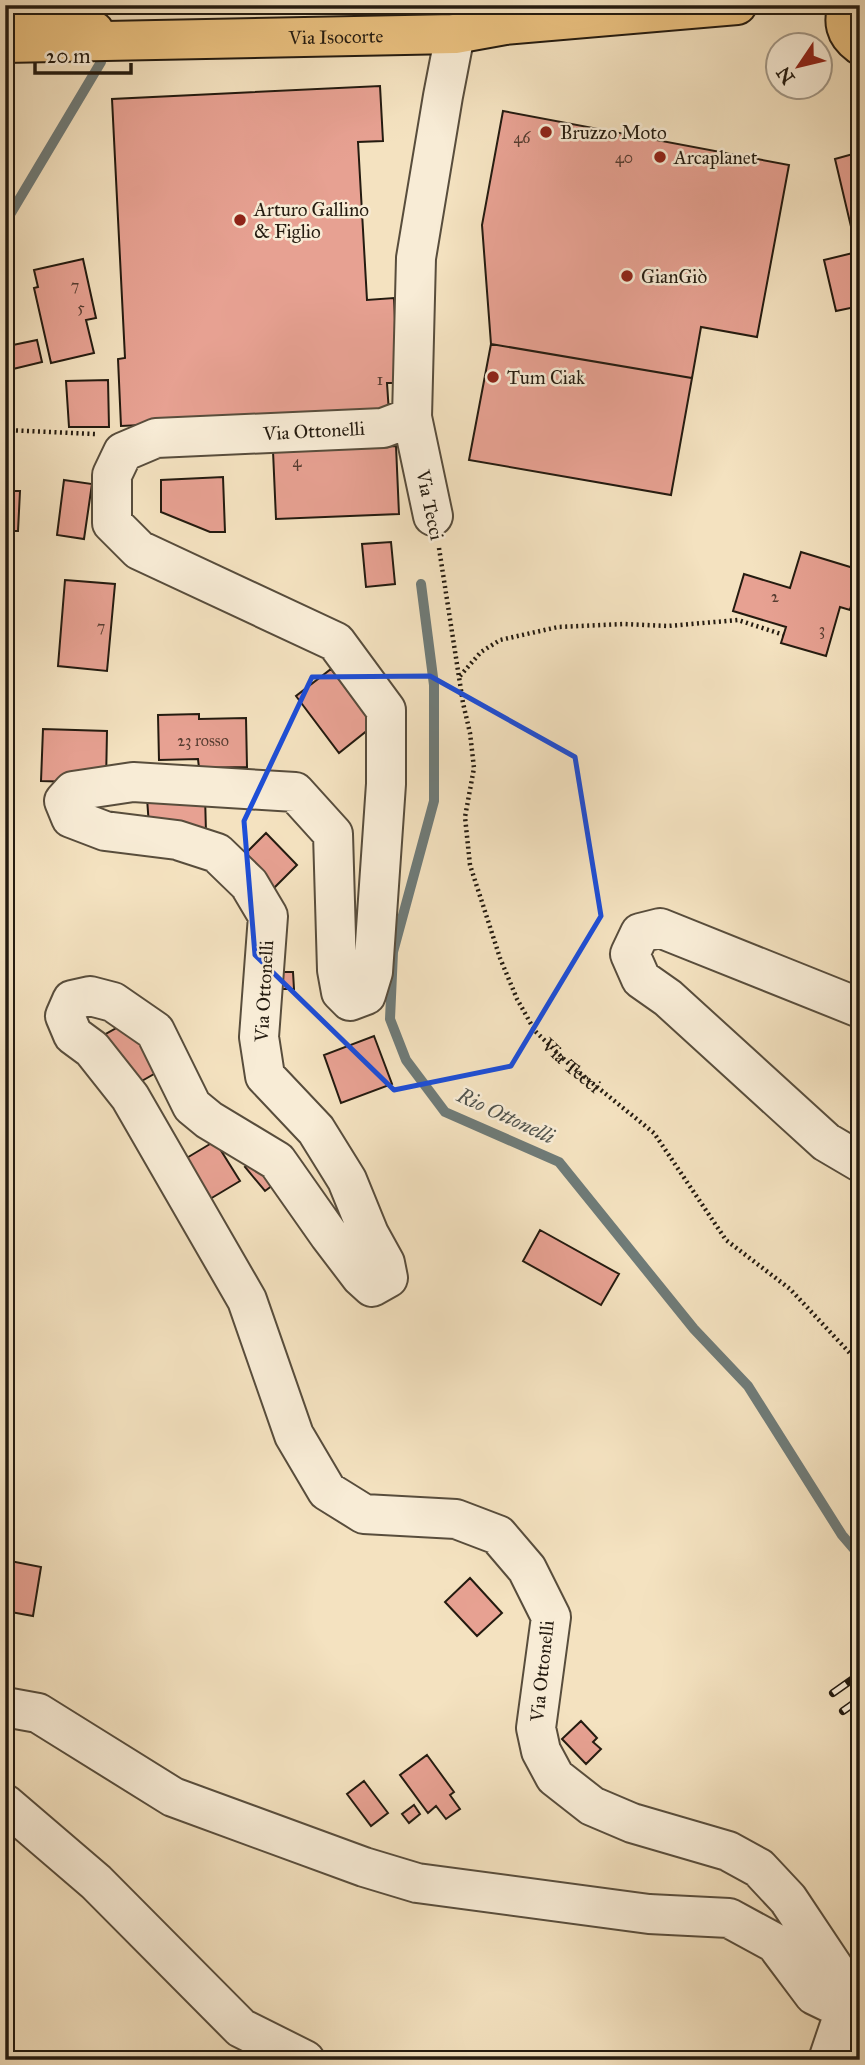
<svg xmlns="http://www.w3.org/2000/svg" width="865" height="2065" font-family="'IM FELL Great Primer',serif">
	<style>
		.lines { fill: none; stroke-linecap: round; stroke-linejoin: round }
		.stream { stroke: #6f7b78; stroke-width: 10 }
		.building { fill: #e7a192; stroke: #241b10; stroke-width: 2 }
		.minor-casing { stroke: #584d3c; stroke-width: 42 }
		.major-casing { stroke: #241b10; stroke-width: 42 }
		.path { stroke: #241b10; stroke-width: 4.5; stroke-dasharray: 2 3.5; stroke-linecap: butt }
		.minor { stroke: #f8ecd6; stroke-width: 38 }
		.major { stroke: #eac180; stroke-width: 38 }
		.rail-casing { stroke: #241b10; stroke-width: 8 }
		.rail { stroke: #f8ecd6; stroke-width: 5; stroke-dasharray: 16; stroke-linecap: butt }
		.marked { fill: none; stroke: #1d4ed8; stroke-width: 5; stroke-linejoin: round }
		.poi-dot { fill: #8f2418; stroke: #f8ecd6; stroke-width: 2.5 }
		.labels { text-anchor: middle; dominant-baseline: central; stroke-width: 5; stroke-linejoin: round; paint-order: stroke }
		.number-label { font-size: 16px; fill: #553c30 }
		.street-label { font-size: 19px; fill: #241b10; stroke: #f8ecd6 }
		.poi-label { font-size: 19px; fill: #241b10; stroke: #f8ecd6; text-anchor: start }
		.water-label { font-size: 21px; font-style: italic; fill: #50534d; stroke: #f8ecd6 }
	</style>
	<rect width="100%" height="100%" fill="#f4e2c0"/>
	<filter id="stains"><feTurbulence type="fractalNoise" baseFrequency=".00286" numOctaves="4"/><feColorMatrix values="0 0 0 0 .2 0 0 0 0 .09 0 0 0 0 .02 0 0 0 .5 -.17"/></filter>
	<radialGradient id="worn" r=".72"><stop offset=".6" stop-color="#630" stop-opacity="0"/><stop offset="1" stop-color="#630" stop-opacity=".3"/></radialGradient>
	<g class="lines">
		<path class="stream" d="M5,223L101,62
			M421,584L434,685V801L393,952L390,1019L406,1060L445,1112L559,1162L694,1329L748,1386L842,1535L860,1556"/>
	</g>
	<path class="building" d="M380,86L383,141L358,142L367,300L394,298L398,383H387L389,413L121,426L118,359L125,358L112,99Z
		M503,111L789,165L757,337L701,327L692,378L491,344L482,225Z
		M860,152V306L836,311L824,260L857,252L835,159Z
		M83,259L96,318L86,320L94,353L51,363L34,288L38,287L34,270Z
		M37,340L42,362L13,369L8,346Z
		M491,344L692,378L671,495L469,460Z
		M108,380L109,427H69L66,381Z
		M396,446L399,514L276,519L273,451Z
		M223,477L225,532H210L161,512V480Z
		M64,480L92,484L84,539L57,535Z
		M5,491H20L18,531H5Z
		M391,542L395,584L366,587L362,544Z
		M801,552L860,570L850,610L840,607L826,656L781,643L786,627L733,611L744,574L790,588Z
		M65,580L115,584L107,671L58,666Z
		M331,669L374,725L339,753L296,696Z
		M199,714V719L246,718L247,767L199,768L198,759L159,760L158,715Z
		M43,729L107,731L106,783L41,781Z
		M205,795L206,833L149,826L147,798Z
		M266,833L297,865L274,888L243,856Z
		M275,972H293L294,989H274Z
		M129,1021L168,1066L133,1086L104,1035Z
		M374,1036L392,1084L341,1103L324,1055Z
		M215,1141L240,1181L205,1202L180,1162Z
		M261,1155L281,1179L265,1191L245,1167Z
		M540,1230L619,1274L601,1305L523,1261Z
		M5,1560L41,1567L33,1616L5,1611Z
		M470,1578L502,1613L477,1636L445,1602Z
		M581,1721L597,1738L593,1742L601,1749L586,1764L562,1739Z
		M427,1755L454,1792L450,1795L460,1809L446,1819L436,1806L428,1813L400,1775Z
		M364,1781L388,1813L371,1826L347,1794Z
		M414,1805L420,1814L409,1823L402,1814Z"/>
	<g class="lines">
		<g class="minor-casing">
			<path id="minor" d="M455,34L443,96L416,258L412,417L383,428L156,438L123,452L112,475V523L139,550L336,642L386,710V784L373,972L366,995L350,1001L341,992L337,970L333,834L295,792L133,782L73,791L64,801L71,818L105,831L177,840L217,853L249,884L268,916L259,1037L265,1076L316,1130L347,1180L369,1234L385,1263L388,1278L372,1287L361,1277L329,1235L277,1161L209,1120L192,1106L155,1031L113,1002L90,996L72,1000L65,1016L73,1035L92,1049L130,1097L247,1300L294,1435L327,1491L364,1514L456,1519L498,1535L527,1569L551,1617L536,1728L541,1751L555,1777L592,1806L632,1823L728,1851L759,1868L788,1899L848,1989L845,2010L828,2060
				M412,417L433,516
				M860,1008L660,928L640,933L630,954L641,979L668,998L826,1142L860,1162
				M5,1707L38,1713L173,1797L364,1867L417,1883L649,1914L729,1918L775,1943L814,1995L845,2010
				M5,1804L96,1882L241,2028L305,2060"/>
		</g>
		<g class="major-casing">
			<g id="major">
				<path d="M8,5L94,31"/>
				<path d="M849,5C842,21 845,34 860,45"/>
				<path id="s2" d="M5,43L455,34L505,25L737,5"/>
			</g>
		</g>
		<g class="path">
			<path d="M5,430L95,434"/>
			<path id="s1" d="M439,548L463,703L470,733L474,768L465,817L470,865L500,958L517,999L535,1031L570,1065L654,1133L726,1240L790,1289L860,1364"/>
			<path d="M460,676L481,652L500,640L558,627L624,624L668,626L738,620L784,635"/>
		</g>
		<use href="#minor" class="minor"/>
		<use href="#major" class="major"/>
		<g class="rail-casing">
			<path id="rail" d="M833,1693L860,1674
				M843,1711L860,1699"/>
		</g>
		<use href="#rail" class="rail"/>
	</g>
	<path class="marked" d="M430,676L575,757L601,916L511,1066L394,1090L255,955L244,821L312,677Z"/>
	<g class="poi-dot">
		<circle cx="546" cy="132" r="7"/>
		<circle cx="660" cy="157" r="7"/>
		<circle cx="240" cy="220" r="7"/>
		<circle cx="627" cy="276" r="7"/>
		<circle cx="493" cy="377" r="7"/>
	</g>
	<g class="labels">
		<g class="number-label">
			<text x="522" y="137">46</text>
			<text x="624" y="157">40</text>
			<text x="75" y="285">7</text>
			<text x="81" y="307">5</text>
			<text x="380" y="379">1</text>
			<text x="297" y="461">4</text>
			<text x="775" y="596">2</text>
			<text x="101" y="626">7</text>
			<text x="822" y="629">3</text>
			<text x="203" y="740">23 rosso</text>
		</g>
		<g class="street-label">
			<text stroke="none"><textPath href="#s2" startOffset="331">Via Isocorte</textPath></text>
			<text transform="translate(314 431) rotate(-3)">Via Ottonelli</text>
			<text transform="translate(430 505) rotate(78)">Via Tecci</text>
			<text transform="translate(264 991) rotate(-87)">Via Ottonelli</text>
			<text stroke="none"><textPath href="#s1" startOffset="550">Via Tecci</textPath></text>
			<text transform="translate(542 1671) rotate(-84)">Via Ottonelli</text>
		</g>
		<g class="poi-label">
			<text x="560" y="132">Bruzzo Moto</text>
			<text x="674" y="157">Arcaplanet</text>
			<text x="254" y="209">Arturo Gallino<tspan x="254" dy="22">&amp; Figlio</tspan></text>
			<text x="641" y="276">GianGiò</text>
			<text x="507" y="377">Tum Ciak</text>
		</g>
		<g class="water-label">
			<text transform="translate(506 1116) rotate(25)">Rio Ottonelli</text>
		</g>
	</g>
	<rect width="865" height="2065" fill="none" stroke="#f4e2c0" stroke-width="28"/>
	<rect x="7" y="7" width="851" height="2051" fill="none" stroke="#241b10" stroke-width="3.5"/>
	<rect x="14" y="14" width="837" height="2037" fill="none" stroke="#241b10" stroke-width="2"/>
	<g transform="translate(799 66) rotate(235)"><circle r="33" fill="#f8ecd6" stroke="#a39887" stroke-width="2"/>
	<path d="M0-5L12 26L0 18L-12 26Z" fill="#8f2418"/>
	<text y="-10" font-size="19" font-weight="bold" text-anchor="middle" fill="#241b10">N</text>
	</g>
	<path d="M35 63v10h96v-10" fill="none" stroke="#241b10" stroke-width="3.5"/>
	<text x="46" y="63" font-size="21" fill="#241b10" stroke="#f8ecd6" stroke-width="5" paint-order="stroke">20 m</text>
	<rect width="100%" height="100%" filter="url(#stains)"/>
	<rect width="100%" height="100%" fill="url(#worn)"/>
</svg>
